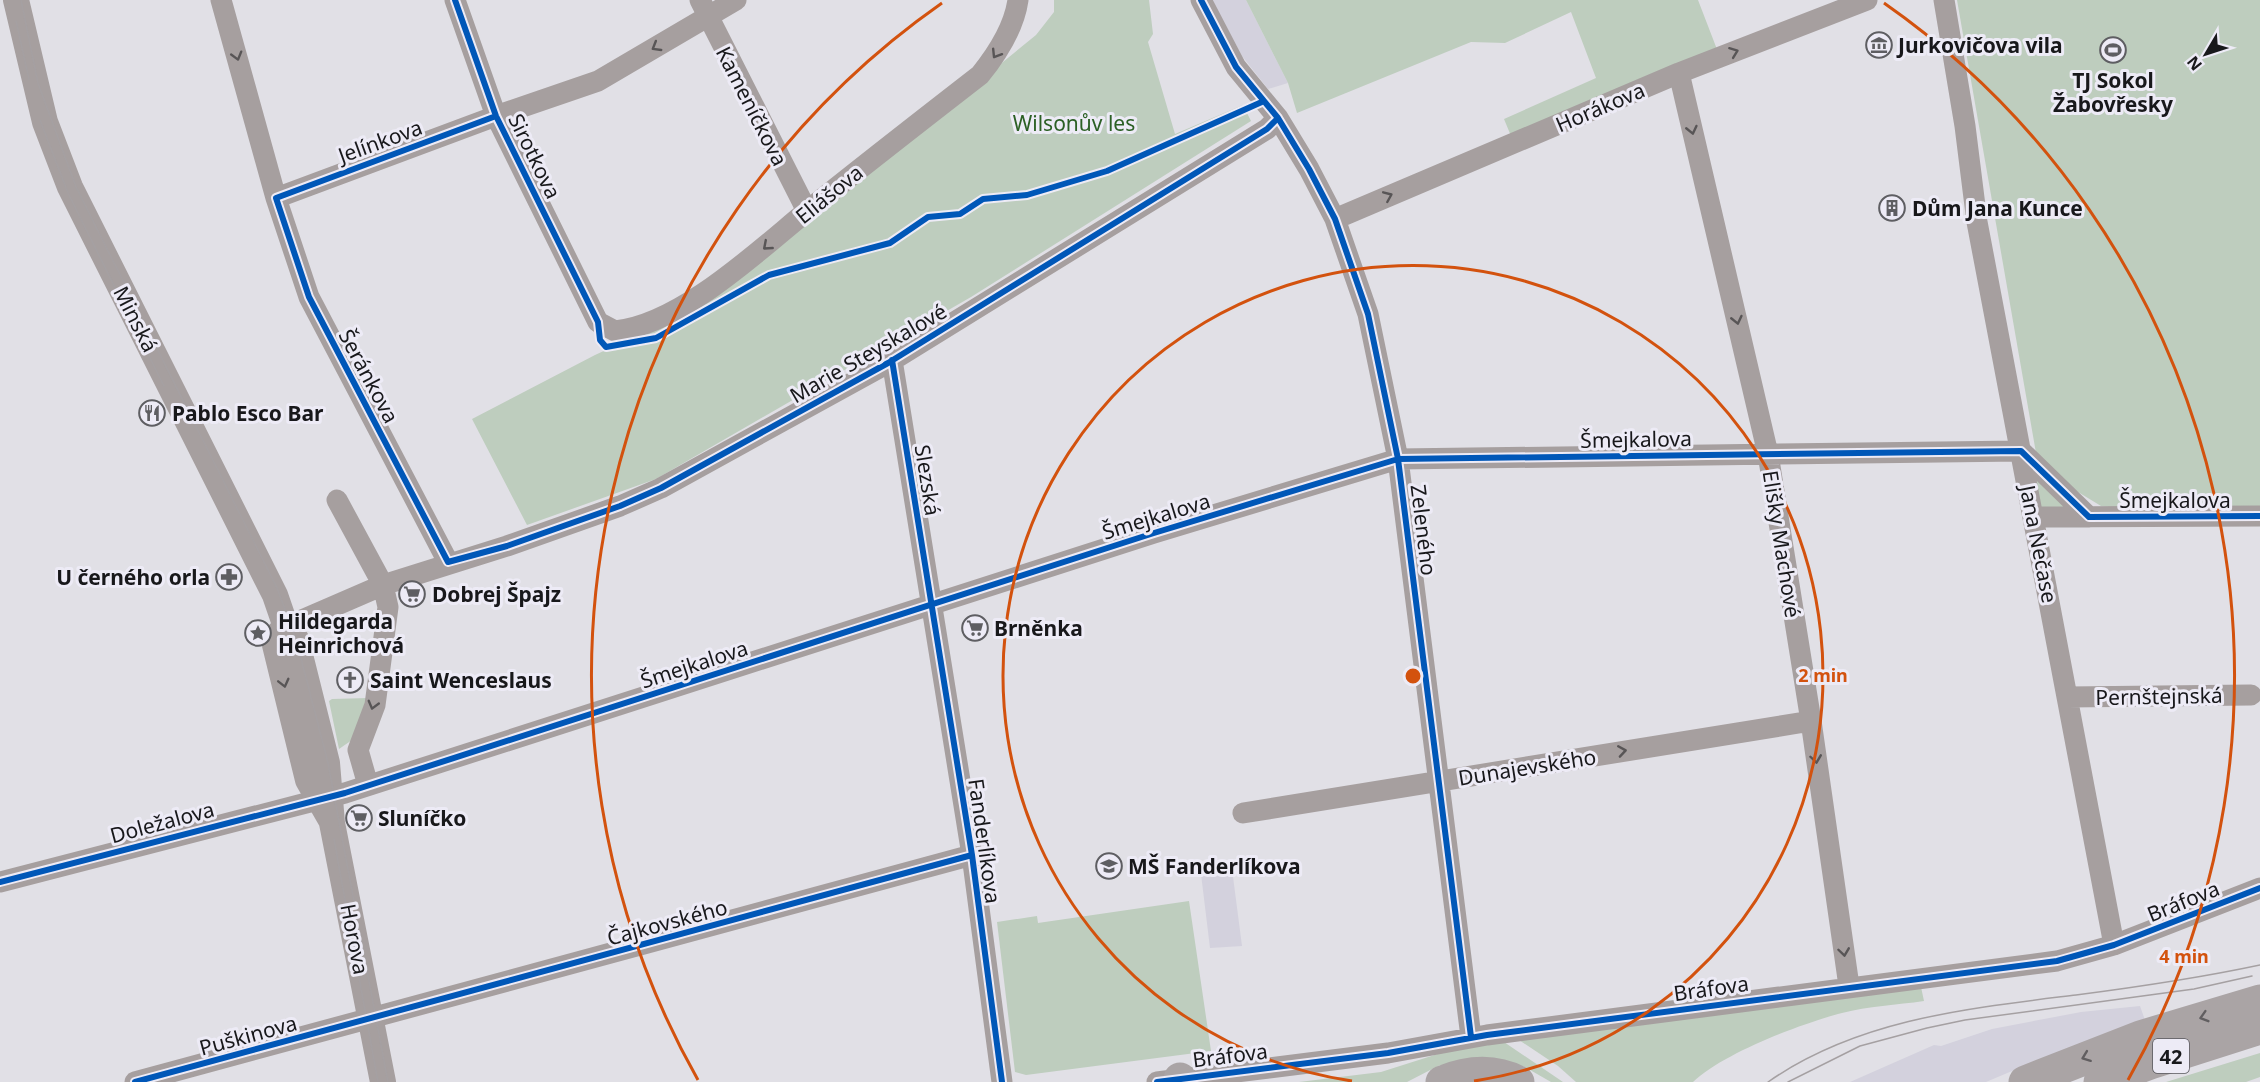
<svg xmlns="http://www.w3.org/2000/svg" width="2260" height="1082" font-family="'Noto Sans',sans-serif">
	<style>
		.built { fill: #d3d1dd }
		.green { fill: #becdbe }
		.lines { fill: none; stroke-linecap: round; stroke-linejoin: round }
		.minor { stroke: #a69f9f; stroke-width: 21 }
		.tertiary { stroke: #a69f9f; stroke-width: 26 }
		.trunk { stroke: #aaa4a5; stroke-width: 33 }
		.tram { stroke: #a5a0a2; stroke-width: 1.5 }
		.cycleway-casing { stroke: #edebf6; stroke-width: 10 }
		.cycleway { stroke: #0057b8; stroke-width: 6 }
		.oneway { stroke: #585556 }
		.oneway2 { stroke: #615e60 }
		.ring { fill: none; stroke: #d3520e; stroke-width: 3 }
		.labels { text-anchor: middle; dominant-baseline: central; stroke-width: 6; stroke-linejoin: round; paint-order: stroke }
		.shield { fill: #edebf6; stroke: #58575d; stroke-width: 1.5 }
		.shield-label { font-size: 20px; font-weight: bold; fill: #18181b }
		.poi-label { font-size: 21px; font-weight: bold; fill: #18181b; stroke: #edebf6; text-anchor: start }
		.street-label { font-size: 21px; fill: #18181b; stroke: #edebf6 }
		.park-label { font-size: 21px; fill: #2c6025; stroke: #edebf6 }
		.centre { fill: #d3520e; stroke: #edebf6; stroke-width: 3 }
		.ring-label { font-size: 18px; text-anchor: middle; font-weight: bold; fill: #d3520e; stroke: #edebf6; stroke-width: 6; stroke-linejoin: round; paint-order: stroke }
	</style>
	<rect width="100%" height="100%" fill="#e1e0e6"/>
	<path class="built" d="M1212,0H1246L1288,83L1268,89L1242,56Z
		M1232,869L1242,946L1210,948L1201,874Z
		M2140,1006L2146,1023L2048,1056L1986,1082H1850L1934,1045L1941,1046L1992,1029L2081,1012Z"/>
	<path class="green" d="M1054,0H1149L1153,34L1148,42L1175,134L1243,105L1251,121L971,297L656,479L527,525L472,419L595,355L662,324L729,285L1036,35L1054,12Z
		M1246,0H1698L1718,52L1511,136L1504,119L1596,78L1571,12L1505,43L1471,42L1297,113L1288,83Z
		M1957,0H2260V509H2128L2101,506L2060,481L2036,453Z
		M2031,467L2080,513L2039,512Z
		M368,698L352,740L339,749L329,701L332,699Z
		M1189,901L1211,1051L1026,1075L1015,1072L997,922L1037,916L1038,923Z
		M1921,987L1924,1001C1897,1005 1868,1006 1842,1013C1800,1024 1724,1053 1693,1082H1576L1558,1066L1519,1040Z
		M1504,1042L1563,1082H1551L1523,1066L1440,1065L1407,1082H1299L1381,1072L1444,1052Z
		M2260,1053V1077L2246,1082H2166Z"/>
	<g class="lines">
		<path class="minor" d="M221,0L276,198L309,297L448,562
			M455,0L496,116L598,322L615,331C680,325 758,251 807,211C864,165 922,120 980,75C997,54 1014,28 1018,0
			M700,0L807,211
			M1201,0L1236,67L1278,118L1309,169L1335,219L1368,314L1398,459L1471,1037
			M1944,0L1965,126L1977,222L2114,945
			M1679,73L1768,454L1811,721L1849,986
			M276,198L496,116L598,81L736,0
			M1335,219L1679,73L1867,0
			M892,360L972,855L1002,1082
			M2021,451L2089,517
			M337,500L383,585L388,607L375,705L358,750L368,785
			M2034,517L2260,516
			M286,627L383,585L507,546L620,506L661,488L888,363L1267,129L1278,118
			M2068,697L2251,695
			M1243,813L1811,721
			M0,882L345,793L1154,533L1398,459L2021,451
			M135,1082L972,855
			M1157,1082L1388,1053L1487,1035L2057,961L2114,945L2260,888"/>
		<path class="tertiary" d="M16,0L45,122L70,187L275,595L286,627L296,639L327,763L332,823L383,1082
			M286,627L274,638L275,645L308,780L331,820"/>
		<path class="trunk" d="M1180,1079V1082
			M1442,1082C1467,1072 1493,1069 1518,1082
			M2025,1082L2140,1037L2260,1001
			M2100,1082L2150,1063L2260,1028"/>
		<path class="tram" d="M21,0L38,83L76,187L277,588L296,639L328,763L388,1082
			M16,21L29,79
			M40,120L68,193L164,386
			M334,839L378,1082
			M1768,1082C1858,1019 1970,1008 2076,995C2138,987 2199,978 2260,965
			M1788,1082L1860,1046L1927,1028L1965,1020L2194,989L2252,976"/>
		<g class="cycleway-casing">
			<path id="cycleway" d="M455,0L496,116L598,322L600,340L606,347L656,338L769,275L890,243L928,217L960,214L983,199L1027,195L1107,171L1264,101
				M1201,0L1236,67L1278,118L1309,169L1335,219L1368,314L1398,459L1471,1037
				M496,116L276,198L309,297L448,562L507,546L620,506L661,488L888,363L1267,129L1278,118
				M892,360L972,855L1002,1082
				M0,882L345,793L1154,533L1398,459L2021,451L2089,517L2260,516
				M135,1082L972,855
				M1157,1082L1388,1053L1487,1035L2057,961L2114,945L2260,888"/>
		</g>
		<use href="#cycleway" class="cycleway"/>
	</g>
	<defs><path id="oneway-chevron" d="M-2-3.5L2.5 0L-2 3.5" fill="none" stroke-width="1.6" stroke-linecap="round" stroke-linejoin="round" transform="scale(1.5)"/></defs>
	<g class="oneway">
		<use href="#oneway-chevron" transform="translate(656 47) rotate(149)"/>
		<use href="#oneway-chevron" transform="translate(1734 52) rotate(-21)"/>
		<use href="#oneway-chevron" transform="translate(996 54) rotate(122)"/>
		<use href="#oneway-chevron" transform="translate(237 56) rotate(74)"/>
		<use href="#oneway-chevron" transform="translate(1692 130) rotate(77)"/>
		<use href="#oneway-chevron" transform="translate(1388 196) rotate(-23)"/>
		<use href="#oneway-chevron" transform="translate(767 246) rotate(139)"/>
		<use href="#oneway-chevron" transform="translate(1737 320) rotate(77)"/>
		<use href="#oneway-chevron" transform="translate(284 683) rotate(76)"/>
		<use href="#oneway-chevron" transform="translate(373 705) rotate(105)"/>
		<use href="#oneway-chevron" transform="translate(1622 751) rotate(-9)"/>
		<use href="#oneway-chevron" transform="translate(1816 759) rotate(82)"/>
		<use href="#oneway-chevron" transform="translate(1844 952) rotate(82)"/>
	</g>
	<g class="oneway2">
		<use href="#oneway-chevron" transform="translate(2204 1017) rotate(163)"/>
		<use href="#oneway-chevron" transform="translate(2086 1057) rotate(159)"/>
	</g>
	<g class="ring">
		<path d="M1352 1081A410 410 0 1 1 1474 1081"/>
		<path d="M698 1080A821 821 0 0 1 942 3M1884 3A821 821 0 0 1 2128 1080"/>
	</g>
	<defs>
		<g id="museum-ring" transform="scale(1.35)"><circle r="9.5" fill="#edebf6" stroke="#5e5e62" stroke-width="1.5"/><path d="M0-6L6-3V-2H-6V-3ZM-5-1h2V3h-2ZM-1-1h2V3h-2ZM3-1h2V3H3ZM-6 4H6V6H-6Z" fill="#5e5e62"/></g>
		<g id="stadium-ring" transform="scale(1.35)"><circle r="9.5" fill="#edebf6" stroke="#5e5e62" stroke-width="1.5"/><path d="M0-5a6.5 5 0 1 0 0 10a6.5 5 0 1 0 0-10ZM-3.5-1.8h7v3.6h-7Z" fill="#5e5e62"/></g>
		<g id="building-ring" transform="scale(1.35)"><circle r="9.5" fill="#edebf6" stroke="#5e5e62" stroke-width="1.5"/><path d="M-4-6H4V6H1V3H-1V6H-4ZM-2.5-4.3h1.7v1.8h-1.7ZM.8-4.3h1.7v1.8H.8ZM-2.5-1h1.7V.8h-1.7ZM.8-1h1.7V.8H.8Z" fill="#5e5e62"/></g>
		<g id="restaurant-ring" transform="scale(1.35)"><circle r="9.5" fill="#edebf6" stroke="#5e5e62" stroke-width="1.5"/><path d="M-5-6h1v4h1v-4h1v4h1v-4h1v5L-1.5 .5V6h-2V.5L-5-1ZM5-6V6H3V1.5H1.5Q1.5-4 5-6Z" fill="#5e5e62"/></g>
		<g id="pharmacy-ring" transform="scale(1.35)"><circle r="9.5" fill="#edebf6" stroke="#5e5e62" stroke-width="1.5"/><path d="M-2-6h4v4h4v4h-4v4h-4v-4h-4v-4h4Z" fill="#5e5e62"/></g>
		<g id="supermarket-ring" transform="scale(1.35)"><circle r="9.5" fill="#edebf6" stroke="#5e5e62" stroke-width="1.5"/><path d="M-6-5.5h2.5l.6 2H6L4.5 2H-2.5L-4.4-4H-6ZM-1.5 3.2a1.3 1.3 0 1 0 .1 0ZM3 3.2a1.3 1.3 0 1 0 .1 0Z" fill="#5e5e62"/></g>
		<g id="sight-ring" transform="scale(1.35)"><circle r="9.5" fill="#edebf6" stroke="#5e5e62" stroke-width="1.5"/><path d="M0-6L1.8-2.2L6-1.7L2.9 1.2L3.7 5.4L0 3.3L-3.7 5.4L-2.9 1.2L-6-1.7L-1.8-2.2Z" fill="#5e5e62"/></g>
		<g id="church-ring" transform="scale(1.35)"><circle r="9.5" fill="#edebf6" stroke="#5e5e62" stroke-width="1.5"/><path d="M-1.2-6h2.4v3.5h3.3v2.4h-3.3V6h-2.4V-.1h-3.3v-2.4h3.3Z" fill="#5e5e62"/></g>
		<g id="school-ring" transform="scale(1.35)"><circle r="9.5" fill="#edebf6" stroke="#5e5e62" stroke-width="1.5"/><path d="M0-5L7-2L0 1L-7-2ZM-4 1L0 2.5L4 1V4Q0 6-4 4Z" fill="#5e5e62"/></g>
	</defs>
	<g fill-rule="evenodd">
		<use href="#museum-ring" x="1879" y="45"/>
		<use href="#stadium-ring" x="2113" y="50"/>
		<use href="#building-ring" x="1892" y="208"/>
		<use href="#restaurant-ring" x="152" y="413"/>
		<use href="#pharmacy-ring" x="229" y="577"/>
		<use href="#supermarket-ring" x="412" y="594"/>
		<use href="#supermarket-ring" x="975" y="628"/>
		<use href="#sight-ring" x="258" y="633"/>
		<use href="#church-ring" x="350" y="680"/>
		<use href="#supermarket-ring" x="359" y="818"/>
		<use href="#school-ring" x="1109" y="866"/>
	</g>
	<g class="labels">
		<rect class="shield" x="2153" y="1039" width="36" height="34" rx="4.5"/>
		<g class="shield-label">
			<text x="2171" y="1056">42</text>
		</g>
		<g class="poi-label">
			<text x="1898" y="45">Jurkovičova vila</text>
			<text x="2113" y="80" text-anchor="middle">TJ Sokol<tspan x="2113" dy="24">Žabovřesky</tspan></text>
			<text x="1912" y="208">Dům Jana Kunce</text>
			<text x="172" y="413">Pablo Esco Bar</text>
			<text x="210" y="577" text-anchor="end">U černého orla</text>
			<text x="432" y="594">Dobrej Špajz</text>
			<text x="278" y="621">Hildegarda<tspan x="278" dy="24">Heinrichová</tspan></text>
			<text x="994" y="628">Brněnka</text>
			<text x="370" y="680">Saint Wenceslaus</text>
			<text x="378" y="818">Sluníčko</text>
			<text x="1128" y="866">MŠ Fanderlíkova</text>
		</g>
		<g class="street-label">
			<text transform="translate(752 106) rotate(63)">Kameníčkova</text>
			<text transform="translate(1600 107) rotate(-23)">Horákova</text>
			<text transform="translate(380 141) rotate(-20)">Jelínkova</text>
			<text transform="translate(535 156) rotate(64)">Sirotkova</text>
			<text transform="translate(829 194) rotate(-39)">Eliášova</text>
			<text transform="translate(136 319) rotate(63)">Minská</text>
			<text transform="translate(868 353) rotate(-30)">Marie Steyskalové</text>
			<text transform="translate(369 376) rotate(62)">Šeránkova</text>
			<text transform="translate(1636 439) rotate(-1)">Šmejkalova</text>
			<text transform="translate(928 480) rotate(81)">Slezská</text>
			<text x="2175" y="500">Šmejkalova</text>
			<text transform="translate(1156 516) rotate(-17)">Šmejkalova</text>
			<text transform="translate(1424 530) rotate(83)">Zeleného</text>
			<text transform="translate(1782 544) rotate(81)">Elišky Machové</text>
			<text transform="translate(2039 544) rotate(79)">Jana Nečase</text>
			<text transform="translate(694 664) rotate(-18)">Šmejkalova</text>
			<text transform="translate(2159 696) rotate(-1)">Pernštejnská</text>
			<text transform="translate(1527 767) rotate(-9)">Dunajevského</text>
			<text transform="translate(162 822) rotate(-15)">Doležalova</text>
			<text transform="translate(985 841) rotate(82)">Fanderlíkova</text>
			<text transform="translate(2183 901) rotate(-22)">Bráfova</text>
			<text transform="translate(667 922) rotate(-15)">Čajkovského</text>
			<text transform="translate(355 939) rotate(79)">Horova</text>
			<text transform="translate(1711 988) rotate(-8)">Bráfova</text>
			<text transform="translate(248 1035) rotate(-15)">Puškinova</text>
			<text transform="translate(1230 1055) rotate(-7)">Bráfova</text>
		</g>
		<g class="park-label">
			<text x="1074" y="123">Wilsonův les</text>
		</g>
	</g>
	<circle cx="1413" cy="676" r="9" class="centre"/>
	<g class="ring-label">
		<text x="1823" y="682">2 min</text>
		<text x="2184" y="963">4 min</text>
	</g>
	<g transform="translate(2206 54) rotate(231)" stroke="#edebf6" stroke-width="4.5" paint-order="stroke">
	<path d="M0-4.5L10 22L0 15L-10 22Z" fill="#18181b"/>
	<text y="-9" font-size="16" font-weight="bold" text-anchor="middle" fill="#18181b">N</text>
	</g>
</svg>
